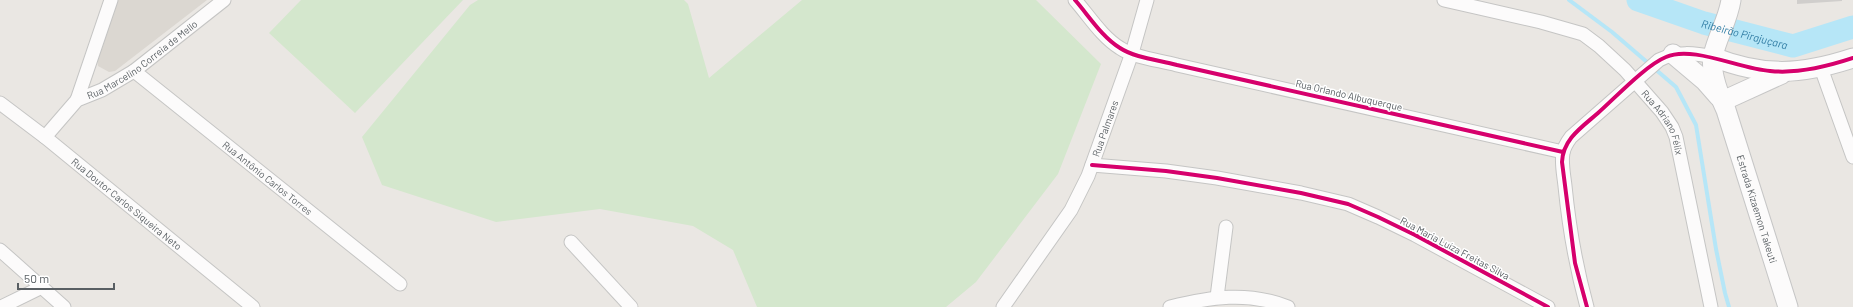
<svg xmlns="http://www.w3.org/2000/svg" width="1853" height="307" font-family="Barlow,sans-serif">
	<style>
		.education { fill: #dbd7d1 }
		.green { fill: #d4e7cd }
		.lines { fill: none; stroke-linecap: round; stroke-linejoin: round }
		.stream { stroke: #b6e6f7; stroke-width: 4 }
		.river { stroke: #b6e6f7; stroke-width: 23 }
		.building { fill: #d0cecc }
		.street-casing { stroke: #c5c5c4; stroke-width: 15 }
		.secondary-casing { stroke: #c6c6c6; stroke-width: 21 }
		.street { stroke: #fcfbfb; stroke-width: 13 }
		.secondary { stroke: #fcfbfb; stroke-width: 19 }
		.cycleway-casing { stroke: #fff; stroke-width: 6 }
		.cycleway { stroke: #d6006c; stroke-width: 4 }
		.labels { text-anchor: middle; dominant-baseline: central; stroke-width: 3; stroke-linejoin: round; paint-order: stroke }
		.street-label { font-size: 10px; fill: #595f63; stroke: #fff }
		.water-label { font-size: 11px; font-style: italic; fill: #327ea5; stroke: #fff }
	</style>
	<rect width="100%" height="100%" fill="#eae7e3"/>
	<path class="education" d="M118,0H207L115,71L109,72L98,66L97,59Z"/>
	<path class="green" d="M301,0H463L355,113L269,33Z
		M478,0H684L688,4L709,78L802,0H1036L1101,64L1058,174L976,282L946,307H757L733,250L693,226L600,209L496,222L382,185L362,137L470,5Z"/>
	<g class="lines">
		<path class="stream" d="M1569,0L1612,32L1676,87L1696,125L1716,249L1725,293L1729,307"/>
		<path class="river" id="s1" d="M1638,0L1704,23L1793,46L1853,27"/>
	</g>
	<path class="building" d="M1797,0H1842V1L1797,4Z"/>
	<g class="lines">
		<g class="street-casing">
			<g id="street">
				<path d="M1075,0C1089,16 1102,37 1120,48C1135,58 1159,60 1177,65L1563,152"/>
				<path id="s2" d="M1444,0L1541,22L1583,34L1599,46L1625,70L1662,112L1672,127L1676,137L1711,307"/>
				<path d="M1821,68L1853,157"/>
				<path id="s3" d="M134,71L400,284"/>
				<path d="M77,100L111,0"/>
				<path id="s4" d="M0,103L45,137L253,307"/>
				<path id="s5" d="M45,137L77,100L102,90L134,71L224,0"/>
				<path d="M1092,165L1166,171L1217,178L1301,193L1348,204L1378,217L1415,235L1548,307"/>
				<path d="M571,242L631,307"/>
				<path d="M0,250L64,307"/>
				<path d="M1217,297L1226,227"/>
				<path d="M1,307L42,287"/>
				<path id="s6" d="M1003,307L1071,210L1088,176L1132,53L1147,0"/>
				<path d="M1170,307C1211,297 1247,291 1288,307"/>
				<path d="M1587,307C1576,267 1569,227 1565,186C1564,176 1561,163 1563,153C1564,147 1568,141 1571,137L1659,60C1676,51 1695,53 1713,57"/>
			</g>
		</g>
		<g class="secondary-casing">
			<g id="secondary">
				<path id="s7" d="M1731,0C1728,20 1717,37 1713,56C1710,73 1719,95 1726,110L1788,307"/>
				<path d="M1673,54L1705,81L1719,97"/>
				<path d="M1713,57C1764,77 1801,75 1853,58"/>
				<path d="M1727,99L1782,74"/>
			</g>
		</g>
		<use href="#street" class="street"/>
		<use href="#secondary" class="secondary"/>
		<g class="cycleway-casing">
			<path id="cycleway" d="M1075,0C1089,16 1102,37 1120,48C1135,58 1159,60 1177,65L1563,152
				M1092,165L1166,171L1217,178L1301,193L1348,204L1378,217L1415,235L1548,307
				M1587,307L1575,263L1562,162C1563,139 1582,127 1598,113C1615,98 1646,65 1666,57C1692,45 1740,69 1770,71C1798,74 1826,67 1853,58"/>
		</g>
		<use href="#cycleway" class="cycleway"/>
	</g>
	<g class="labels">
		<g class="street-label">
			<text stroke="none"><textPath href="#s5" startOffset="126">Rua Marcelino Correia de Mello</textPath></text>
			<text transform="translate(1349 95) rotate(13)">Rua Orlando Albuquerque</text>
			<text stroke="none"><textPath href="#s2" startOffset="264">Rua Adriano Félix</textPath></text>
			<text stroke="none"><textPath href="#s6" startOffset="207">Rua Palmares</textPath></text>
			<text stroke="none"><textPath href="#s3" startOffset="171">Rua Antônio Carlos Torres</textPath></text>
			<text stroke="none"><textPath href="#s4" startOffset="162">Rua Doutor Carlos Siqueira Neto</textPath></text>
			<text stroke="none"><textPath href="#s7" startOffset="219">Estrada Kizaemon Takeuti</textPath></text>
			<text transform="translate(1455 248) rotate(28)">Rua Maria Luíza Freitas Silva</text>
		</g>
		<g class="water-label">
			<text stroke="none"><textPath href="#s1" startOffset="112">Ribeirão Pirajuçara</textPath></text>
		</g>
	</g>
	<path d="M18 283v6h96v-6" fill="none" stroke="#595f63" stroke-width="2"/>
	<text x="24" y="283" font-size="12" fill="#595f63" stroke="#ffffff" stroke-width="3" paint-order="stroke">50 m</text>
</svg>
